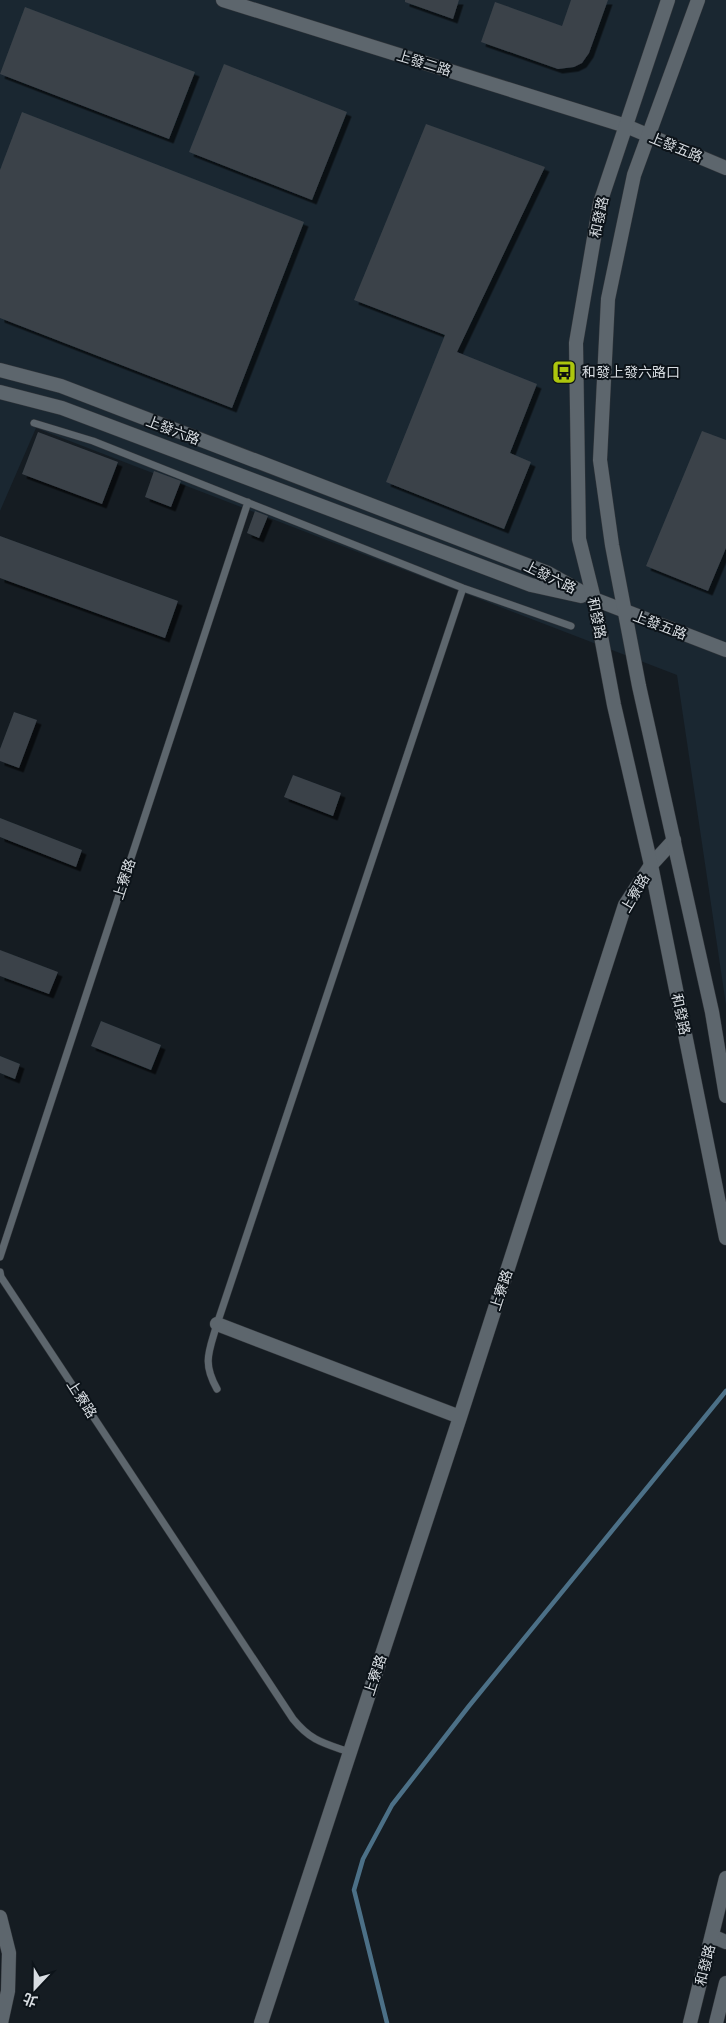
<svg xmlns="http://www.w3.org/2000/svg" width="726" height="2023" font-family="'Asap Condensed','Noto Sans TC',sans-serif">
	<style>
		.built { fill: #1a2731 }
		.lines { fill: none; stroke-linecap: round; stroke-linejoin: round }
		.stream { stroke: #4c7087; stroke-width: 4.5 }
		.building { fill: #3a4249; filter: url(#shadow) }
		.service-casing { stroke: #32363b; stroke-width: 8 }
		.minor-casing { stroke: #32363b; stroke-width: 15 }
		.tertiary-casing { stroke: #32363b; stroke-width: 15 }
		.service { stroke: #5d666d; stroke-width: 7 }
		.minor { stroke: #5d666d; stroke-width: 14 }
		.tertiary { stroke: #5d666d; stroke-width: 14 }
		.labels { text-anchor: middle; dominant-baseline: central; stroke-width: 4; stroke-linejoin: round; paint-order: stroke }
		.street-label { font-size: 14px; fill: #d8dde2; stroke: #0c1319 }
		.poi-label { font-size: 14px; fill: #d8dde2; stroke: #0c1319; text-anchor: start }
	</style>
	<defs>
		<filter id="shadow"><feDropShadow dx="4.5" dy="4.5" stdDeviation="0" flood-color="#0009"/></filter>
	</defs>
	<rect width="100%" height="100%" fill="#151c22"/>
	<path class="built" d="M0,0H726V1005L677,675L36,428L0,511Z"/>
	<g class="lines">
		<path class="stream" d="M387,2023L354,1890L363,1859L392,1805L469,1706L726,1391"/>
	</g>
	<path class="building" d="M405,0H459L453,19L405,2Z
		M571,0H608L589,53L582,63L574,67L558,69L481,42L495,2L562,26Z
		M25,7L195,72L169,139L0,74Z
		M224,64L347,112L312,200L189,152Z
		M22,112L304,222L232,408L0,318V170Z
		M426,124L545,167L457,352L537,384L510,453L531,462L504,529L386,482L445,335L354,300Z
		M702,431L726,440V548L708,591L646,566Z
		M38,432L118,462L102,504L22,474Z
		M154,471L181,481L171,507L145,497Z
		M255,511L268,516L259,538L247,533Z
		M0,536L178,601L165,638L0,578Z
		M14,712L37,720L19,768L0,761V749Z
		M293,775L341,793L333,816L284,797Z
		M0,818L82,850L76,867L0,837Z
		M0,950L58,972L49,994L0,976Z
		M101,1021L161,1045L151,1070L91,1046Z
		M0,1056L20,1064L15,1079L0,1073Z"/>
	<g class="lines">
		<g class="service-casing">
			<path id="service" d="M34,423L93,441L463,588L571,626
				M0,1257L248,502
				M0,1272L1,1277L293,1719C311,1741 323,1743 349,1752
				M217,1389C202,1362 209,1352 217,1324L463,588"/>
		</g>
		<g class="minor-casing">
			<path id="minor" d="M223,0L626,126L726,168
				M0,370L61,386L548,573L594,599L726,650
				M0,392L62,408L531,585L581,596
				M217,1324L460,1417
				M0,1917L9,1953L8,1991L1,2023
				M712,1936L726,1942
				M261,2023L460,1417L625,905L651,865L674,840"/>
		</g>
		<g class="tertiary-casing">
			<path id="tertiary" d="M668,0L600,203L576,343L579,539L594,599L614,705L651,865L726,1238
				M698,0L634,175L608,299L600,460L612,545L639,686L712,1012L726,1096
				M690,2023L726,1878
				M716,2023L726,1983"/>
		</g>
		<use href="#service" class="service"/>
		<use href="#minor" class="minor"/>
		<use href="#tertiary" class="tertiary"/>
	</g>
	<defs>
		<g id="bus-square" transform="scale(1.25)"><rect x="-9" y="-9" width="18" height="18" rx="4" fill="#adc60d" stroke="#0c1319"/><path d="M-5-6H5V4H4V6H2V4H-2V6H-4V4H-5ZM-3.5-4V0h7V-4ZM-3.5 1.2v1.5H-2V1.2ZM2 1.2v1.5H3.5V1.2Z" fill="#111"/></g>
	</defs>
	<g fill-rule="evenodd">
		<use href="#bus-square" x="564" y="372"/>
	</g>
	<g class="labels">
		<g class="street-label">
			<text transform="translate(424 63) rotate(17)">上發二路</text>
			<text transform="translate(676 147) rotate(22)">上發五路</text>
			<text transform="translate(599 217) rotate(-78)">和發路</text>
			<text transform="translate(173 430) rotate(21)">上發六路</text>
			<text transform="translate(550 577) rotate(26)">上發六路</text>
			<text transform="translate(597 618) rotate(79)">和發路</text>
			<text transform="translate(660 625) rotate(21)">上發五路</text>
			<text transform="translate(124 879) rotate(-72)">上寮路</text>
			<text transform="translate(635 893) rotate(-60)">上寮路</text>
			<text transform="translate(681 1014) rotate(78)">和發路</text>
			<text transform="translate(501 1290) rotate(-72)">上寮路</text>
			<text transform="translate(82 1399) rotate(57)">上寮路</text>
			<text transform="translate(375 1675) rotate(-72)">上寮路</text>
			<text transform="translate(705 1965) rotate(-76)">和發路</text>
		</g>
		<g class="poi-label">
			<text x="582" y="372">和發上發六路口</text>
		</g>
	</g>
	<g transform="translate(35 1988) rotate(202)" stroke="#0c1319" stroke-width="4" paint-order="stroke">
	<path d="M0-4L9 19L0 12L-9 19Z" fill="#d8dde2"/>
	<text y="-8" font-size="14" font-weight="bold" text-anchor="middle" fill="#d8dde2">北</text>
	</g>
</svg>
